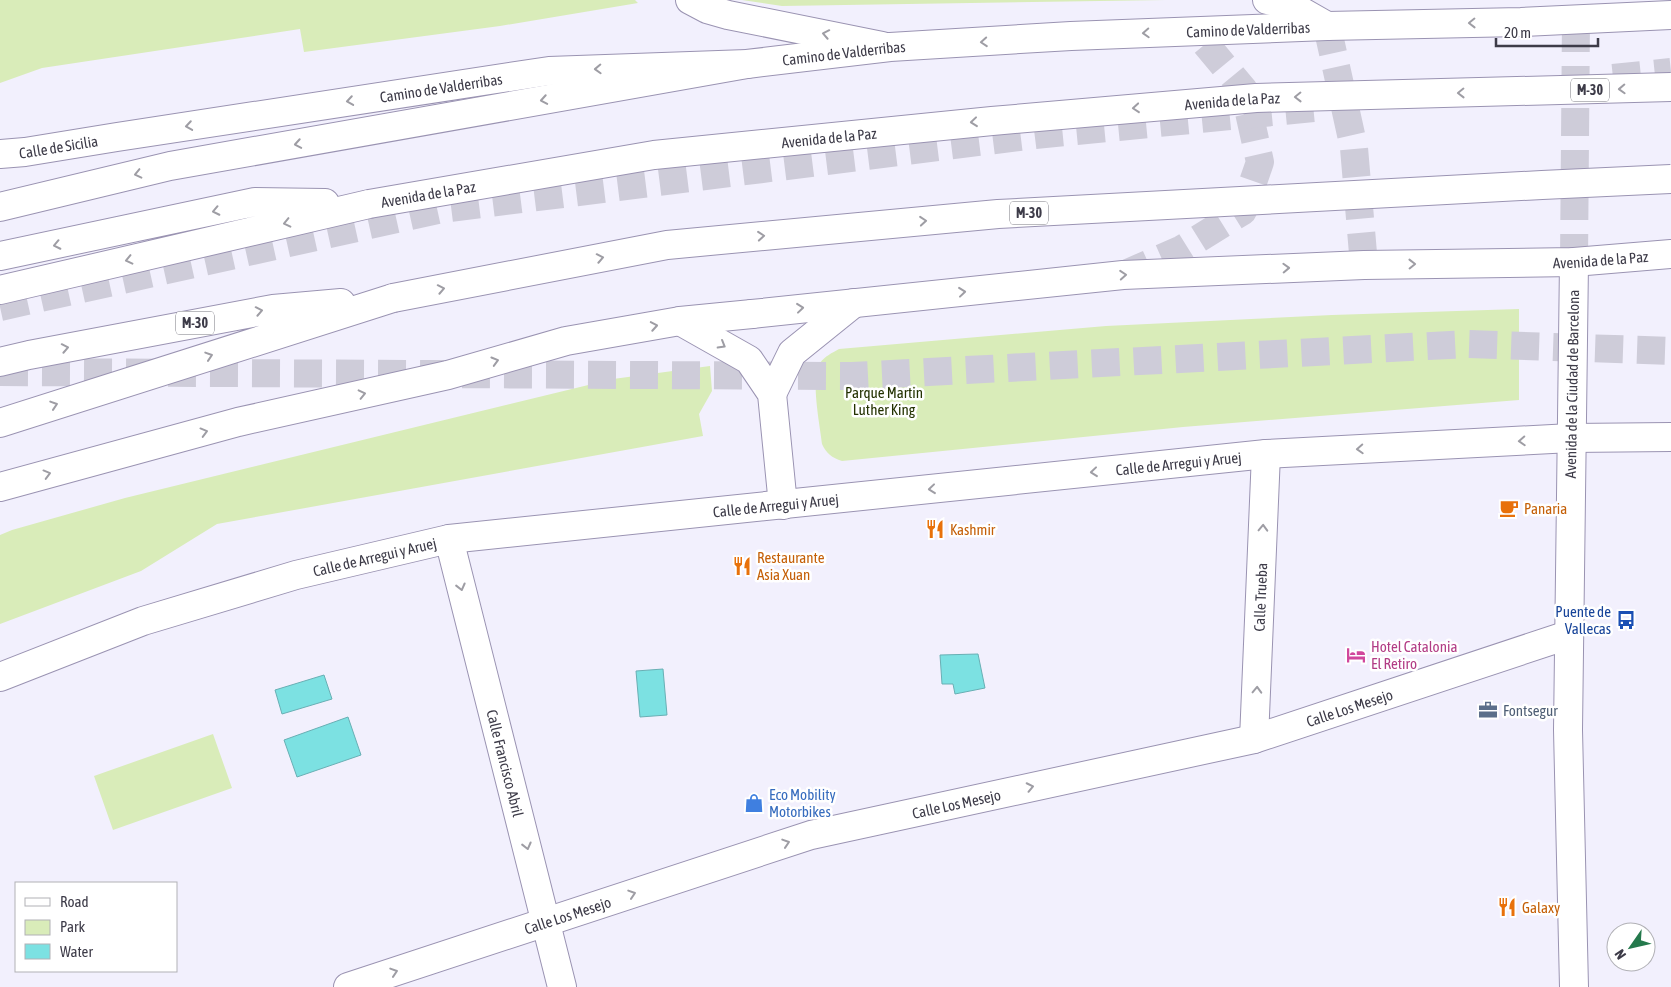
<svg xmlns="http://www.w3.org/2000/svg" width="1671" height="987" font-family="'Asap Condensed',sans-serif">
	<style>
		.green { fill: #d9ecb9 }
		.water { fill: #7ce1e2; stroke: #69afb4 }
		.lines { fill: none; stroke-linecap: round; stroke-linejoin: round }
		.minor-tunnel { stroke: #ceccd9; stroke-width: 28; stroke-dasharray: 28 14; stroke-linecap: butt }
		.major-tunnel { stroke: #ceccd9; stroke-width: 28; stroke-dasharray: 28 14; stroke-linecap: butt }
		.highway-tunnel { stroke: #ceccd9; stroke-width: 28; stroke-dasharray: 28 14; stroke-linecap: butt }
		.minor-casing { stroke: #9a93b2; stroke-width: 30 }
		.major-casing { stroke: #9a93b2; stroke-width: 30 }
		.highway-casing { stroke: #9a93b2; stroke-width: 30 }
		.minor { stroke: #fff; stroke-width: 28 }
		.major { stroke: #fff; stroke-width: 28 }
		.highway { stroke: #fff; stroke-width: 28 }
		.highway-bridge-casing { stroke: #9a93b2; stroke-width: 30; stroke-linecap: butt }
		.highway-bridge { stroke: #fff; stroke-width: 28 }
		.oneway { stroke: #9e9da4 }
		.labels { text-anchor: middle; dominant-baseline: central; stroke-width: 5; stroke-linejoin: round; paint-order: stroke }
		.shield { fill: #fff; stroke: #77767f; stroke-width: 1 }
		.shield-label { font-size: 14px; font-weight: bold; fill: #3d3b48 }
		.street-label { font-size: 15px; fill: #3d3b48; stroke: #fff }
		.park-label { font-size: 15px; fill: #233100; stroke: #fff }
		.food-label { font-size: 15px; fill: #c56008; stroke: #fff; text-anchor: start }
		.transit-label { font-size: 15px; fill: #164399; stroke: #fff; text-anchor: end }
		.hotel-label { font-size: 15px; fill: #b23c85; stroke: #fff; text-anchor: start }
		.service-label { font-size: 15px; fill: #4e5e75; stroke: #fff; text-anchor: start }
		.shop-label { font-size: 15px; fill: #366cbe; stroke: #fff; text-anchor: start }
	</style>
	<rect width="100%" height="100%" fill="#f2f0fd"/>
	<path class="green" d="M0,0H635L638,3L500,26L304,52L300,29L42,68L0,83Z
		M742,0H1166L782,6Z
		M1519,309V400L1183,427L842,461C832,458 826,453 822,444C820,425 810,378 820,363C825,356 832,353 839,349L1106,326L1332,315Z
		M710,366L712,391L699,414L703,436L217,524L141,571L0,624V535L12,530L125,498L613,379Z
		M213,734L232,788L113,830L94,776Z"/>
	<path class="water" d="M978,654L985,688L955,694L953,684H942L940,655Z
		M663,669L667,715L640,717L636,671Z
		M324,675L332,699L282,714L275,690Z
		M348,717L361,755L297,777L284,740Z"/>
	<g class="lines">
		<path class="minor-tunnel" d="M1327,26L1354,148L1364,265
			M1123,275L1182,249L1243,211L1260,162L1244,90L1194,30"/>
		<path class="major-tunnel" d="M1574,262L1576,18"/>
		<path class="highway-tunnel" d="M1613,78L1671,72
			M0,307L442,209L1035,135L1314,108
			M0,372L852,376L1468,344L1671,351"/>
		<g class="minor-casing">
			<g id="minor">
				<path d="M690,0L707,9L728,15L882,46"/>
				<path d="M1267,0L1292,6L1327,26"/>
				<path d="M680,321L749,360L772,394L783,505"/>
				<path d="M772,394L792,353L854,303"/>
				<path id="s1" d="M449,539L562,987"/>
				<path id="s2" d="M0,677L143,621L296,575L449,539L1266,454L1571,438L1671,437"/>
				<path id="s3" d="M1254,739L1266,454"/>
				<path id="s4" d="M348,987L811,835L1254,739L1568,635"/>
			</g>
		</g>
		<g class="major-casing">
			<g id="major">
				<path id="s5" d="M0,154L25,152L117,137L549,71L747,64L890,47L1071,36L1327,26L1521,22L1671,15"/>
				<path d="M1574,262L1568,730L1574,987"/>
				<path id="s6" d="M752,314L1123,275L1364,265L1574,262L1671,254"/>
			</g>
		</g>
		<g class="highway-casing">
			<path id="highway" d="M0,207L170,166L747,64
				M0,256L255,202L325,203
				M0,290L369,204
				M0,362L29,355L273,309L341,303
				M0,423L393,298
				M0,487L238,422L448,375L566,341L680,321L752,314"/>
		</g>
		<use href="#minor" class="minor"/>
		<use href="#major" class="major"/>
		<use href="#highway" class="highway"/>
		<g class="highway-bridge-casing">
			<g id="highway-bridge">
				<path id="s7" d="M369,204L654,155L992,121L1256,98L1671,87"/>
				<path d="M393,298L667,245L998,214L1542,185L1671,179"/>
			</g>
		</g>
		<use href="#highway-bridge" class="highway-bridge"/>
	</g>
	<defs><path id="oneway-chevron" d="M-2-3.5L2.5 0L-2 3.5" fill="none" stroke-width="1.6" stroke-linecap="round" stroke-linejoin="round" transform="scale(1.25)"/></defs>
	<g class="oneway">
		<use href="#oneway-chevron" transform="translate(1472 23) rotate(179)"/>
		<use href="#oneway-chevron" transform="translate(1146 33) rotate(177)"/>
		<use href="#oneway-chevron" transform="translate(826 34) rotate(-169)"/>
		<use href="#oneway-chevron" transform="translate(984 42) rotate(176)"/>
		<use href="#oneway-chevron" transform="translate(598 69) rotate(178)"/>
		<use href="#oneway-chevron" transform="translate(1622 89) rotate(178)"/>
		<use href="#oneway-chevron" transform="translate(1461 93) rotate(179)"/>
		<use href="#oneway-chevron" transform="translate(1298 97) rotate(179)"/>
		<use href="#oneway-chevron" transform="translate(544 100) rotate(170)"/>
		<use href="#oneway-chevron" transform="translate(350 101) rotate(171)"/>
		<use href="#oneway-chevron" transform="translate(1136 108) rotate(175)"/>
		<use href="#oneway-chevron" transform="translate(974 122) rotate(174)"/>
		<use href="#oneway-chevron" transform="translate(189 126) rotate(171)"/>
		<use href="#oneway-chevron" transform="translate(298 144) rotate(170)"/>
		<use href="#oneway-chevron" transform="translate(138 174) rotate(167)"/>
		<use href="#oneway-chevron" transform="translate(216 211) rotate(168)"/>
		<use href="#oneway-chevron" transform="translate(923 221) rotate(-5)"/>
		<use href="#oneway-chevron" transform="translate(287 223) rotate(167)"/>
		<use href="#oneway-chevron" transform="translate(761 236) rotate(-5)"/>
		<use href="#oneway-chevron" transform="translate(57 245) rotate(168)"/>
		<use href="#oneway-chevron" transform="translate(600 258) rotate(-11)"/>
		<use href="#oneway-chevron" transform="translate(129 260) rotate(167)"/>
		<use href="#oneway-chevron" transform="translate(1412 264) rotate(-1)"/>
		<use href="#oneway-chevron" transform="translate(1286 268) rotate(-2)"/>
		<use href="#oneway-chevron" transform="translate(1123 275) rotate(-4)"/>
		<use href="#oneway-chevron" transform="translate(441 289) rotate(-11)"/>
		<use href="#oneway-chevron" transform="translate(962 292) rotate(-6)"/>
		<use href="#oneway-chevron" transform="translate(800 308) rotate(-6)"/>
		<use href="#oneway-chevron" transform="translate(259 311) rotate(-11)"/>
		<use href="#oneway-chevron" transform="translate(654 326) rotate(-10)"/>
		<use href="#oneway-chevron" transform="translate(722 345) rotate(30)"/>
		<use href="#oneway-chevron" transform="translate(65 348) rotate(-11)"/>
		<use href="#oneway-chevron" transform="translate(209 356) rotate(-18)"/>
		<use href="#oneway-chevron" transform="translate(495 361) rotate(-16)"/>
		<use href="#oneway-chevron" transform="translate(362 394) rotate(-13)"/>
		<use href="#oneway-chevron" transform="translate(54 405) rotate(-18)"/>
		<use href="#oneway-chevron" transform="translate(204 432) rotate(-15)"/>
		<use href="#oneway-chevron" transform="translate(1522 441) rotate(177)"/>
		<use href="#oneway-chevron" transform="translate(1360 449) rotate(177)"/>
		<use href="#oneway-chevron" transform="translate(1094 472) rotate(174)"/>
		<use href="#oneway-chevron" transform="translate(47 474) rotate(-15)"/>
		<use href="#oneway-chevron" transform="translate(932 489) rotate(174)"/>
		<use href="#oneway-chevron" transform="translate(1263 528) rotate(-88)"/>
		<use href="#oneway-chevron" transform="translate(461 587) rotate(76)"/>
		<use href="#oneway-chevron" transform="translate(1257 690) rotate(-88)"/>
		<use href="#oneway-chevron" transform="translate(1030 787) rotate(-12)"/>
		<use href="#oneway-chevron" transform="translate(786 843) rotate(-18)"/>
		<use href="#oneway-chevron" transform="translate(527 846) rotate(76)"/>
		<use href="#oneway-chevron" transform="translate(632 894) rotate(-18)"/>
		<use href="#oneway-chevron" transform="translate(394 972) rotate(-18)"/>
	</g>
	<defs>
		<g id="cafe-bare" transform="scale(1.5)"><path d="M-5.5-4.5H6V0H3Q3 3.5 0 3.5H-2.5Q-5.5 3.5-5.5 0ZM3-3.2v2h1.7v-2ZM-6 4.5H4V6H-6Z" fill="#e8710a" stroke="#fff" stroke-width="2.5" paint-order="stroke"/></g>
		<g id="restaurant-bare" transform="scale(1.5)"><path d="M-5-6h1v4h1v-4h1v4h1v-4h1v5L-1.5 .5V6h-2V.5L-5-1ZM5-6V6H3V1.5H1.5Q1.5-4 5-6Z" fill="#e8710a" stroke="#fff" stroke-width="2.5" paint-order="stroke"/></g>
		<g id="bus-bare" transform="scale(1.5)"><path d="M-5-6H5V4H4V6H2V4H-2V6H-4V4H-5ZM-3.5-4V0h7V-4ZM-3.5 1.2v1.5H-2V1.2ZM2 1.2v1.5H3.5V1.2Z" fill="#1a4fb4" stroke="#fff" stroke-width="2.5" paint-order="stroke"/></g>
		<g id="hotel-bare" transform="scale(1.5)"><path d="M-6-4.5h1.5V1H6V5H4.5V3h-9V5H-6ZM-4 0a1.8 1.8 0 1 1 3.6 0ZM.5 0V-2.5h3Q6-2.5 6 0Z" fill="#d1479c" stroke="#fff" stroke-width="2.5" paint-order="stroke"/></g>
		<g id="office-bare" transform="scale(1.5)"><path d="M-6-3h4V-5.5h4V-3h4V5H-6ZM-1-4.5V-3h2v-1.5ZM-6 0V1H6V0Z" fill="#5c6f8a" stroke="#fff" stroke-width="2.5" paint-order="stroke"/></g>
		<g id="shop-bare" transform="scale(1.5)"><path d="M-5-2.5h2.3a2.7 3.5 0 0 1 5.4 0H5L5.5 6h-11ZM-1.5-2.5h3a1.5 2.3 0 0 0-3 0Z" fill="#3f7fe0" stroke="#fff" stroke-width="2.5" paint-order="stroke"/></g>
	</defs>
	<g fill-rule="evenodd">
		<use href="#cafe-bare" x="1509" y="508"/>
		<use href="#restaurant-bare" x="935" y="529"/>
		<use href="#restaurant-bare" x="742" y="566"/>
		<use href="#bus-bare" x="1626" y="620"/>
		<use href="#hotel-bare" x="1356" y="655"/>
		<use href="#office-bare" x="1488" y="710"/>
		<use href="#shop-bare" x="754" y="803"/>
		<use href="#restaurant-bare" x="1507" y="907"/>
	</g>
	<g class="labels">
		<g class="shield">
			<rect x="1571" y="78.5" width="38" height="23" rx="4"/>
			<rect x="1010" y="201.5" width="38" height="23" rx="4"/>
			<rect x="176" y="311.5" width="38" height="23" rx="4"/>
		</g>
		<g class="shield-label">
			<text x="1590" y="90">M-30</text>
			<text x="1029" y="213">M-30</text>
			<text x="195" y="323">M-30</text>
		</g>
		<g class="street-label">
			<text stroke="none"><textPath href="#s5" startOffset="1256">Camino de Valderribas</textPath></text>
			<text stroke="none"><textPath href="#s5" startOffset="851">Camino de Valderribas</textPath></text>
			<text stroke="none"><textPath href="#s5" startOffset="446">Camino de Valderribas</textPath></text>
			<text stroke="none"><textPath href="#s7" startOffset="870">Avenida de la Paz</textPath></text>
			<text stroke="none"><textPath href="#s7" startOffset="465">Avenida de la Paz</textPath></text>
			<text stroke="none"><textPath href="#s5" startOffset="59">Calle de Sicilia</textPath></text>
			<text stroke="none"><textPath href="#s7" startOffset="60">Avenida de la Paz</textPath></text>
			<text stroke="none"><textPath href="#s6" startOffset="851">Avenida de la Paz</textPath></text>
			<text transform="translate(1572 384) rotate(-89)">Avenida de la Ciudad de Barcelona</text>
			<text stroke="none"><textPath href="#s2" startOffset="1204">Calle de Arregui y Aruej</textPath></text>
			<text stroke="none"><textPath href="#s2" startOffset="799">Calle de Arregui y Aruej</textPath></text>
			<text stroke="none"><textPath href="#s2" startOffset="394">Calle de Arregui y Aruej</textPath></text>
			<text stroke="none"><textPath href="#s3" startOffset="142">Calle Trueba</textPath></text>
			<text stroke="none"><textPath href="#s4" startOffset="1041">Calle Los Mesejo</textPath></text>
			<text stroke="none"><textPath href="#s1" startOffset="231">Calle Francisco Abril</textPath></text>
			<text stroke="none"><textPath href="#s4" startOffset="636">Calle Los Mesejo</textPath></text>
			<text stroke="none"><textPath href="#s4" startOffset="231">Calle Los Mesejo</textPath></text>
		</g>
		<g class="park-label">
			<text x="884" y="392">Parque Martin<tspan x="884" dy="17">Luther King</tspan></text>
		</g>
		<g class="food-label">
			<text x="1524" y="508">Panaria</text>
			<text x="950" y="529">Kashmir</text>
			<text x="757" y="557">Restaurante<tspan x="757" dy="17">Asia Xuan</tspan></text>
			<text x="1522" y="907">Galaxy</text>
		</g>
		<g class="transit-label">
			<text x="1611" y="611">Puente de<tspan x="1611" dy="17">Vallecas</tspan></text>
		</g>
		<g class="hotel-label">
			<text x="1371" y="646">Hotel Catalonia<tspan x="1371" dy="17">El Retiro</tspan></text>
		</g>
		<g class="service-label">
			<text x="1503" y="710">Fontsegur</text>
		</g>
		<g class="shop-label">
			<text x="769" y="794">Eco Mobility<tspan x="769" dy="17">Motorbikes</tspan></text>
		</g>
	</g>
	<rect x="15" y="882" width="162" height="90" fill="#ffffff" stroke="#b1b1b6"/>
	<rect x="25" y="898" width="25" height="8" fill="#ffffff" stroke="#b1b1b6"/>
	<text x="60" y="907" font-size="15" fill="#3d3b48">Road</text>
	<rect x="25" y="920" width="25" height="15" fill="#d9ecb9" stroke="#b1b1b6"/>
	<text x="60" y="932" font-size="15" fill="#3d3b48">Park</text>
	<rect x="25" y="944" width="25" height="15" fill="#7ce1e2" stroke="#b1b1b6"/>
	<text x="60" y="957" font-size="15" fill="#3d3b48">Water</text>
	<g transform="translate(1631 947) rotate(236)"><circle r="24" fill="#ffffff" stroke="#b1b1b6"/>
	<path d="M0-4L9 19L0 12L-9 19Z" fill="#24794c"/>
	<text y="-8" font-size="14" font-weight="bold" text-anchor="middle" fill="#3d3b48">N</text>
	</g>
	<path d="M1496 38v8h102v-8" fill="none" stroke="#3d3b48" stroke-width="2.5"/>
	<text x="1504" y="38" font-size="15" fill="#3d3b48" stroke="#ffffff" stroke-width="4" paint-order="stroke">20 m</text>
</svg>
